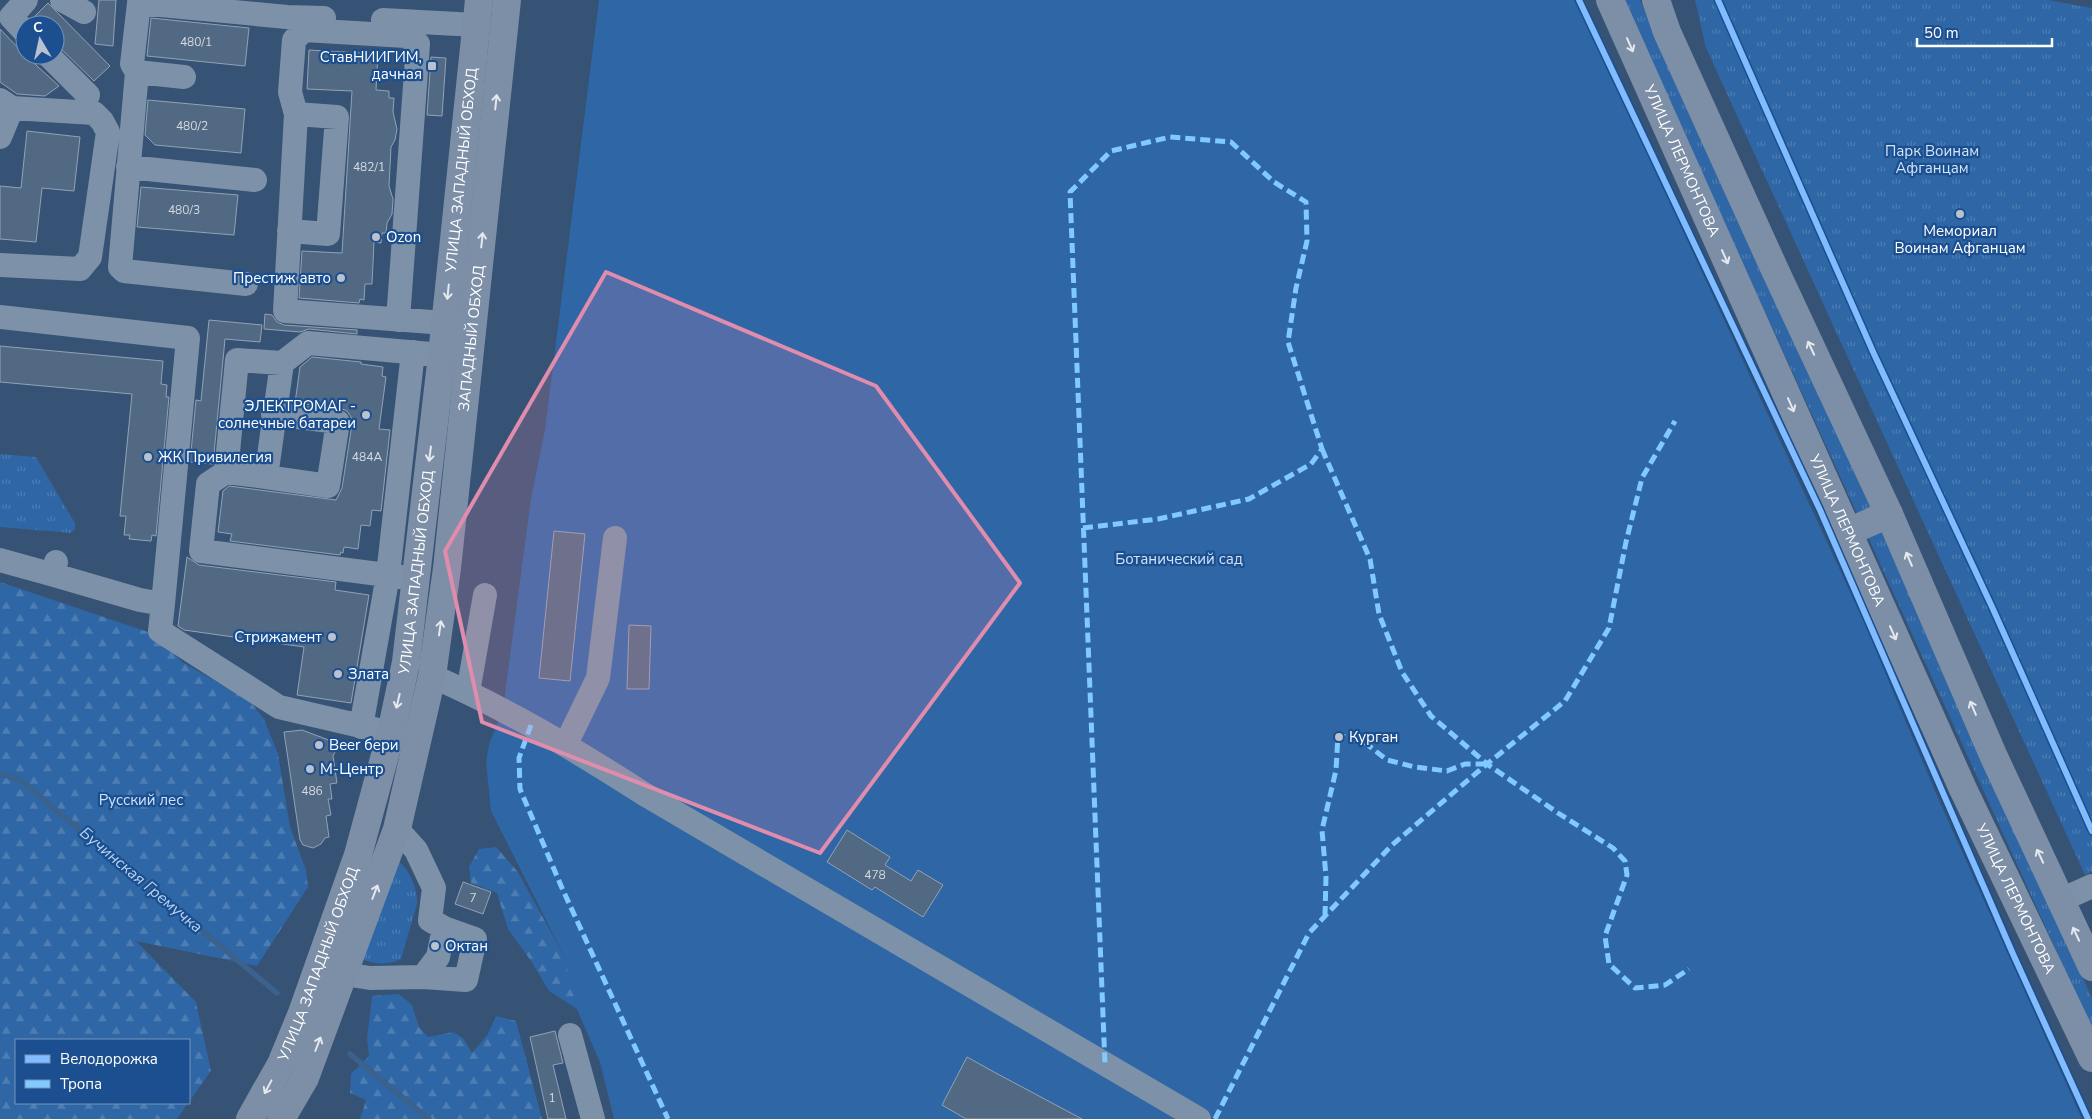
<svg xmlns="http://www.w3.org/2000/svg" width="2092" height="1119" font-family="'Nunito Sans',sans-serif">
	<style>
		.grass { fill: url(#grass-tufts) }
		.forest { fill: url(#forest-firs) }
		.garden { fill: #2f66a5 }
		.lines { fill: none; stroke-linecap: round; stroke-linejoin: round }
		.stream { stroke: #3b618d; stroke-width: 5.5 }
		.building { fill: #526984; stroke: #92a2b6 }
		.minor { stroke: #7d92a8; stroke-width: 24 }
		.major { stroke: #7d8ea7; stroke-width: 28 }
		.quiet { stroke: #80caff; stroke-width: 5; stroke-dasharray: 10 5; stroke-linecap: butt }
		.cycleway-casing { stroke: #1b4f8f; stroke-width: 9 }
		.cycleway { stroke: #80bcff; stroke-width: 6 }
		.oneway { stroke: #e5e8ed }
		.marked { fill: #e08cad; fill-opacity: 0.2; stroke: #e08cad; stroke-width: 4; stroke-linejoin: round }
		.poi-dot { fill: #b9c2ce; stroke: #1b4f8f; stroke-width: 2 }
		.labels { text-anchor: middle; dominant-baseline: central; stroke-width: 4.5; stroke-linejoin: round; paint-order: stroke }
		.number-label { font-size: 12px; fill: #d4dae0 }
		.poi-label { font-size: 15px; fill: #fff; stroke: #1b4f8f; text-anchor: start }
		.park-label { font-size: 15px; fill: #cfe3fa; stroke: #1b4f8f }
		.street-label { font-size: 15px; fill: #fff; stroke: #1b4f8f }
		.water-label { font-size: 16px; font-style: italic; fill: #b5d3f5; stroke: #1b4f8f }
	</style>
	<defs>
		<pattern id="grass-tufts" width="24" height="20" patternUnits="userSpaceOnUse" patternTransform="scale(1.25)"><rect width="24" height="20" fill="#2f66a5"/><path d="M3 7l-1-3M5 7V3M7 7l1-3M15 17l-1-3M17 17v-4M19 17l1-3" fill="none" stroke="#4e7db2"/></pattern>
		<pattern id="forest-firs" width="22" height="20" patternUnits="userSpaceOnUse" patternTransform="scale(1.25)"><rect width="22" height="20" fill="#2f66a5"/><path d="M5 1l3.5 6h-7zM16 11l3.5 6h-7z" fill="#4e7db2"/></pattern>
	</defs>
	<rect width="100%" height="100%" fill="#365274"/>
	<path class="grass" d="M1623,0H1640L1872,511L1859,518Z
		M1695,0H2048L2092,8V872L2085,875L1706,48Z
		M0,454L36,457L75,523V529L71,533L0,527Z
		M1880,529L2092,998V1029L1867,535Z
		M398,861C410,870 418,889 417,904L401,959C386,966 375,964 361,959Z"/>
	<path class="forest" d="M0,582L157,635L182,662L249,700L264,719L278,754L290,827L306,870L308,887L257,966L136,941L196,1002L211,1071L189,1102V1040H16V1103H188L177,1119H0Z
		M496,847L518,872L564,956L600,1062L577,1009L549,991L531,961L508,929L497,893L471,883L469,867L479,849Z
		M399,994L412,1005L419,1027L428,1037L453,1032L463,1038L472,1053L488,1034L496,1016L516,1021L542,1119H360L366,1100L350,1093L351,1074L369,1056L367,1039L372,996Z"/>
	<path class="garden" d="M599,0H1576L1863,620L1937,796L2082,1119H614L600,1062L577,1009L564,956L491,811L486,762L489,744L503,709L531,499L545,430Z"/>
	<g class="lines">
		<path class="stream" d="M0,774L19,779L277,993
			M350,1054L429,1119"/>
	</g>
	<path class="building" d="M99,0H116L113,46L95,44Z
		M48,3L110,66L94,81L55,43V25H36L32,19Z
		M151,18L249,28L245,66L147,56Z
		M0,29L25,55L59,86L45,96L17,94L0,82Z
		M309,50L378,54L376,90L389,91V98H394L393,112L397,129L395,140L391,147L389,186L393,199L392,214L387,223L386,233H382L381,243L374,242L372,284H365L364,300L360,299L359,303L299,298L302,251L342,253L352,91L307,89Z
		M431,57L446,58L442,116L427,115Z
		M148,100L245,109L241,153L155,145L145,135Z
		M27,131L80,137L74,191L42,188L36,242L0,239V186L21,188Z
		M141,187L238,195L234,235L137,227Z
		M265,314L272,315L277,322L284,325L357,330V334L309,329L300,332L264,329Z
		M209,320L262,325L260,342L225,339L213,464L190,462L196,400L201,401Z
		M0,346L163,361L161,384L167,385L166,397H169L156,536L152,535L151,541L129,539L130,535H124L126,516H120L132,394L0,382Z
		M312,357L361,362V364L383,367L382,376L386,377L379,429L390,430L381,511L372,510L370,526L361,525L358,549L344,547L343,553L341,552L340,555L230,541L232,534L218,532L223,491L229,486L336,500L342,488L352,424L351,417L347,411L340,408L295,403L300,367Z
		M554,531L585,534L570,681L539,678Z
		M187,557L199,565L336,582L335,590L369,595L351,703L297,695L304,647L184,630L178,626Z
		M629,625L651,626L649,689H627Z
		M302,730L334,742L337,748L333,756L337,783L330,784L332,799H328L331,815L326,816L329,837L325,838L321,844L313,848L303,845L300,840L284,732Z
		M847,830L890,857L885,865L911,881L918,870L943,885L923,917L875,887L872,890L827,862Z
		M463,882L491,892L483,914L455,904Z
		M555,1031L563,1063L553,1065L566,1119H548L530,1037Z
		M967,1057L994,1072L1082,1119H966L942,1105Z"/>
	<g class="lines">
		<path class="minor" d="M62,0L84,12
			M383,20L476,25
			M25,32L11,17L26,0
			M48,55L88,95
			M137,72L184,77
			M0,100L12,108L94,113L102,121L108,132L90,257L80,269L0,265
			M0,137L12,108
			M128,167L255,180
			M289,231L328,234L337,117L296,114
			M246,284L124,271L120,267L137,72L132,64L139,3L287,17L324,18
			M0,317L188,338L163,604
			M398,320L418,44L406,36L304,30L294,40L290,92L296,114L285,311L445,323
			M273,414L338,422L328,486L266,477L282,363L308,343L442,355
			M226,472L208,484L201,551L402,577
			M266,477L226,472L237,360L282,363
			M0,560L54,575
			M56,562L54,575L140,600L163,604L160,631L279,707L391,733
			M432,676C509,710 574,749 644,794L1199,1119
			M468,692L485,595
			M361,727L388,575L413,352
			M566,744L598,678L615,538
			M2061,900L2092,886
			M344,974L370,978L423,977L466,980L475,939L444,928L430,920L434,888L416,850L397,829
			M423,977L438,957L444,928
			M570,1035L593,1119"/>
		<g class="major">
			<path id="s1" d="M1610,0L1963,789L2092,1058"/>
			<path d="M1656,0L1667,32L1775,270L1889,514L1994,757L2092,967"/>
			<path d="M1848,532L1889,514"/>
			<path id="s2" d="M250,1119L281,1064L302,1013L358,855L391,733L406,662L442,355L479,0"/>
			<path id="s3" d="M281,1119L305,1078L397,829L432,676L447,568L507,0"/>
		</g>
		<path class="quiet" d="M1322,449L1370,559L1379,614L1402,672L1431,716L1487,764L1558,813L1613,848L1625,861L1627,875L1605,936L1609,964L1635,988L1665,985L1689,969
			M1083,528L1158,519L1249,499L1311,464L1322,449L1288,342L1296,288L1307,241L1306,202L1274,182L1231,142L1170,137L1111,151L1070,192L1105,1065
			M531,725L519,758L520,789L562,888L668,1119
			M1325,916L1326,877L1322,830L1336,770L1338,735L1364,742L1387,760L1415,767L1447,771L1465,764H1487
			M1215,1119L1309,933L1392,845L1487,764L1565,701L1609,628L1626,542L1642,478L1675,421"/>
		<g class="cycleway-casing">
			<path id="cycleway" d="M1579,0L1820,510L2013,954L2088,1119
				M1718,0L1874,354L1993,609L2092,831"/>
		</g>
		<use href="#cycleway" class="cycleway"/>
	</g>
	<defs><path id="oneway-shaft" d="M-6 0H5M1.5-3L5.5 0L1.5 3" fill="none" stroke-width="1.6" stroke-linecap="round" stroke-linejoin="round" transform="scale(1.25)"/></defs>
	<g class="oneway">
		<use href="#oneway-shaft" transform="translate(1630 45) rotate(66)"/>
		<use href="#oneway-shaft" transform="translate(496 102) rotate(-84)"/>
		<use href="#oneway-shaft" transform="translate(482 240) rotate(-84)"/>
		<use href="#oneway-shaft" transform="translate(1725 257) rotate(66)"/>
		<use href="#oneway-shaft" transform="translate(448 292) rotate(96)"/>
		<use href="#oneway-shaft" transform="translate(1811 348) rotate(-115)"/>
		<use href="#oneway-shaft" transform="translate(1791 405) rotate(66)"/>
		<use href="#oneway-shaft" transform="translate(430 454) rotate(97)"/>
		<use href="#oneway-shaft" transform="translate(1909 559) rotate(-113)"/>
		<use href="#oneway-shaft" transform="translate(440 628) rotate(-82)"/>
		<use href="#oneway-shaft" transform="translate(1893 633) rotate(66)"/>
		<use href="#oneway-shaft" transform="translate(398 701) rotate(103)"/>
		<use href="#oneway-shaft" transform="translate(1973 708) rotate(-113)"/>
		<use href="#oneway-shaft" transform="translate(2040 856) rotate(-115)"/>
		<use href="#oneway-shaft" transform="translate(375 892) rotate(-69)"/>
		<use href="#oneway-shaft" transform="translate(2076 934) rotate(-115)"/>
		<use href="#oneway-shaft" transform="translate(318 1044) rotate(-69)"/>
		<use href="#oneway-shaft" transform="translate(268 1087) rotate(118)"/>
	</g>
	<path class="marked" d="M606,272L876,386L1020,583L820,853L482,722L445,551Z"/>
	<g class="poi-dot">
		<rect x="427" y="61" width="10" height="10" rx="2.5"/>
		<circle cx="1960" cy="214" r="5"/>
		<circle cx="376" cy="237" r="5"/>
		<circle cx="341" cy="278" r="5"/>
		<circle cx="366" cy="415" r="5"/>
		<circle cx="148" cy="457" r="5"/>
		<circle cx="332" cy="637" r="5"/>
		<circle cx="338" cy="674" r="5"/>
		<circle cx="1339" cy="737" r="5"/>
		<circle cx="319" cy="745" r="5"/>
		<circle cx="310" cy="769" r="5"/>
		<circle cx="435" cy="946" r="5"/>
	</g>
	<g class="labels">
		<g class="number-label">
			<text x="196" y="42">480/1</text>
			<text x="192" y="126">480/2</text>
			<text x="369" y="167">482/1</text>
			<text x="184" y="210">480/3</text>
			<text x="367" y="457">484А</text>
			<text x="312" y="791">486</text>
			<text x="875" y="875">478</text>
			<text x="473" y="898">7</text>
			<text x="552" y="1098">1</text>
		</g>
		<g class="poi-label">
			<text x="422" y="57" text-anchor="end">СтавНИИГИМ,<tspan x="422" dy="17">дачная</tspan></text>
			<text x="1960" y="231" text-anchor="middle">Мемориал<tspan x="1960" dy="17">Воинам Афганцам</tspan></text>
			<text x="386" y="237">Ozon</text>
			<text x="331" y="278" text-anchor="end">Престиж авто</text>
			<text x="356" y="406" text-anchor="end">ЭЛЕКТРОМАГ -<tspan x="356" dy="17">солнечные батареи</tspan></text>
			<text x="158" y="457">ЖК Привилегия</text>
			<text x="322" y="637" text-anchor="end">Стрижамент</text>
			<text x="348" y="674">Злата</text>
			<text x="1349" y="737">Курган</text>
			<text x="329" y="745">Beer бери</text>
			<text x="320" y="769">М-Центр</text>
			<text x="445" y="946">Октан</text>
		</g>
		<g class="park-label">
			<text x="1932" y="151">Парк Воинам<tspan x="1932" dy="17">Афганцам</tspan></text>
			<text x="1179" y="559">Ботанический сад</text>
			<text x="141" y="800">Русский лес</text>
		</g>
		<g class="street-label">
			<text stroke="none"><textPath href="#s1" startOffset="176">УЛИЦА ЛЕРМОНТОВА</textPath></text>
			<text stroke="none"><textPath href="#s2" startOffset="980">УЛИЦА ЗАПАДНЫЙ ОБХОД</textPath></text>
			<text stroke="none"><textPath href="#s3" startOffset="810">ЗАПАДНЫЙ ОБХОД</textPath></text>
			<text stroke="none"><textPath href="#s1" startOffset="581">УЛИЦА ЛЕРМОНТОВА</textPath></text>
			<text stroke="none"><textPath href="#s2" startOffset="575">УЛИЦА ЗАПАДНЫЙ ОБХОД</textPath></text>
			<text stroke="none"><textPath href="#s1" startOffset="986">УЛИЦА ЛЕРМОНТОВА</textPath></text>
			<text stroke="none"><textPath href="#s2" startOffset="170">УЛИЦА ЗАПАДНЫЙ ОБХОД</textPath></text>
		</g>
		<g class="water-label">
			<text transform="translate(141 880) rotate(40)">Бучинская Гремучка</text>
		</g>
	</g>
	<rect x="15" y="1039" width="175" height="65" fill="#1b4f8f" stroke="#7695bc"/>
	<rect x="25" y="1055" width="25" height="8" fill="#80bcff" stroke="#7695bc"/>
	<text x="60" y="1064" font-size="15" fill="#ffffff">Велодорожка</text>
	<rect x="25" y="1080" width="25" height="8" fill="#80caff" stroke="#7695bc"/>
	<text x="60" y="1089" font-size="15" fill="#ffffff">Тропа</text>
	<g transform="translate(40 40) rotate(351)"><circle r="24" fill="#1b4f8f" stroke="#7695bc"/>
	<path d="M0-4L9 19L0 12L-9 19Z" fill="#b9c2ce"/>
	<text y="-8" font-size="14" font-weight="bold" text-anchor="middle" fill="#ffffff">С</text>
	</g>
	<path d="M1917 38v8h135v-8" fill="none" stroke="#ffffff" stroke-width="2.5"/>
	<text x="1924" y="38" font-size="15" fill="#ffffff" stroke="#1b4f8f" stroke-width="4" paint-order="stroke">50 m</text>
</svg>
